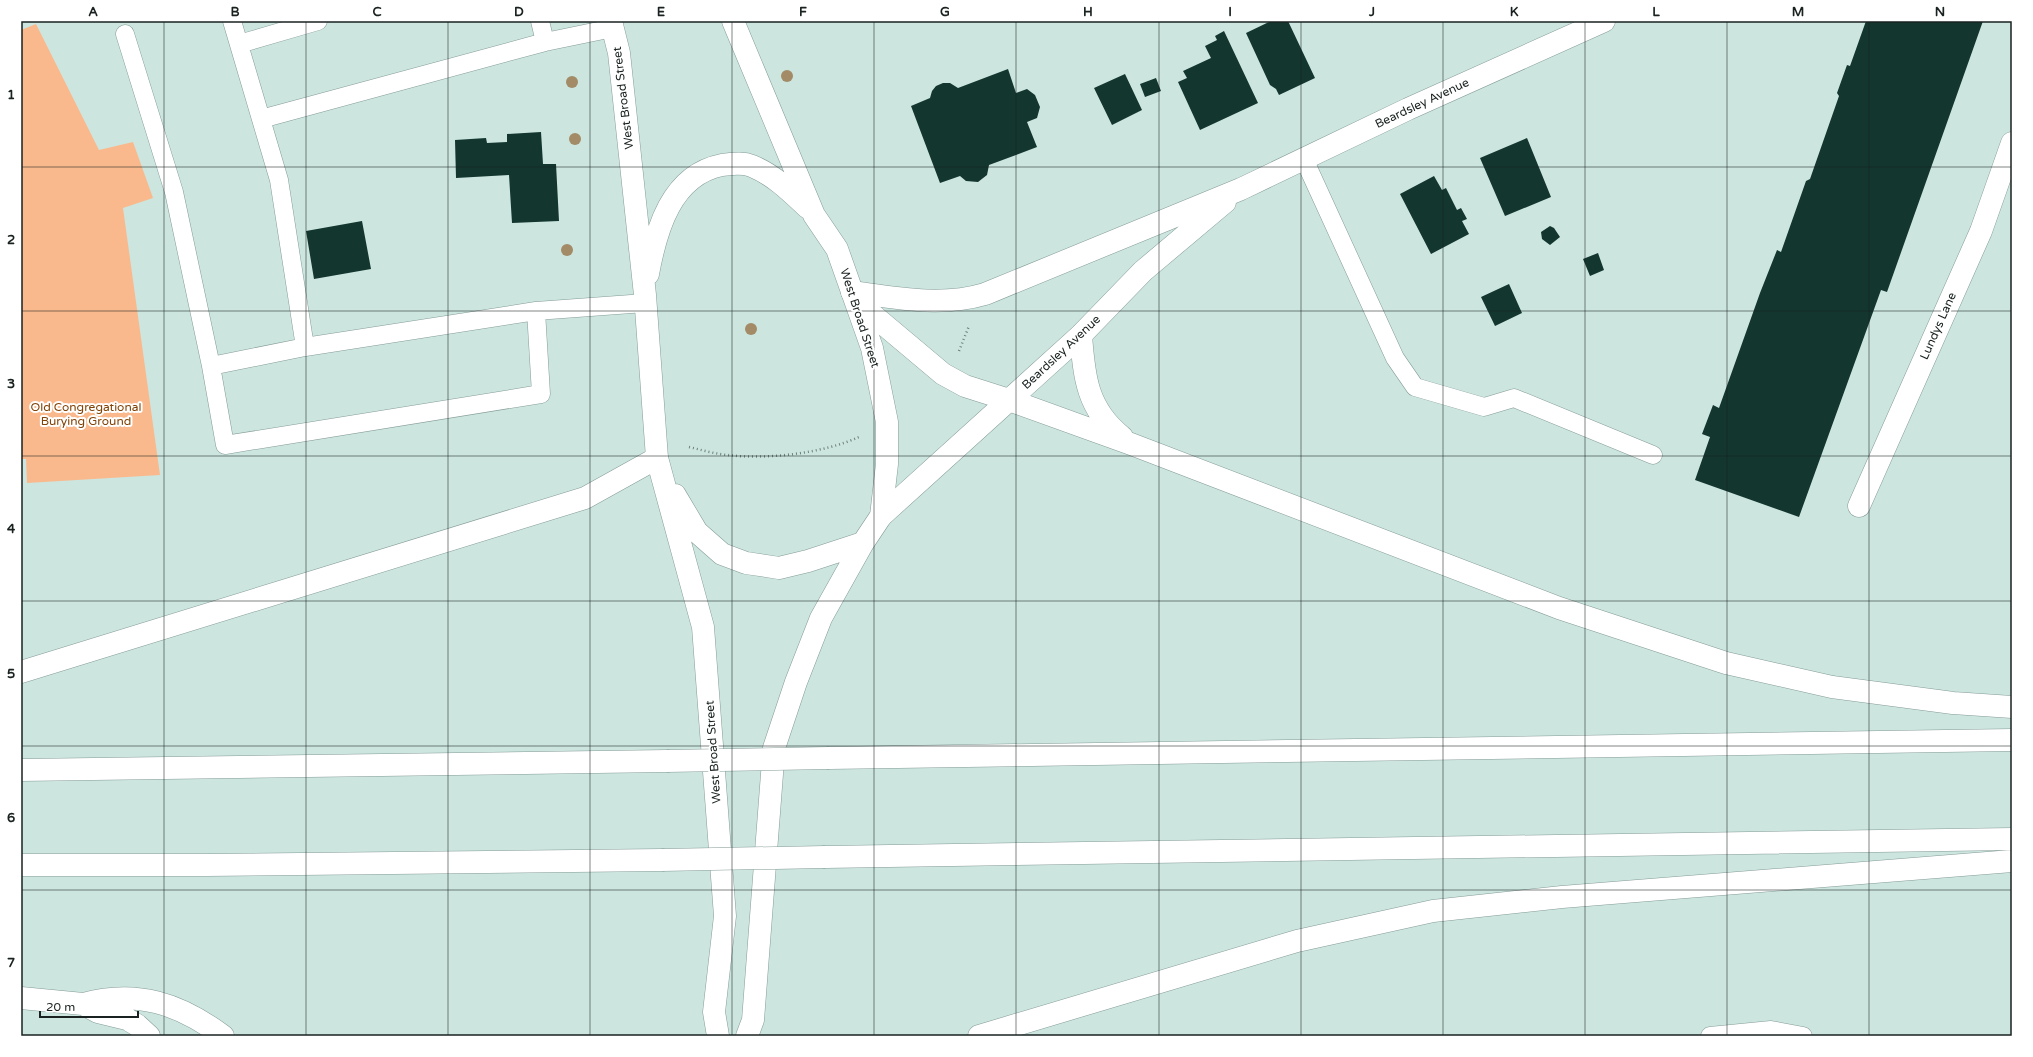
<svg xmlns="http://www.w3.org/2000/svg" width="2033" height="1057" font-family="'Varela Round',sans-serif">
	<style>
		.green { fill: #fab98c }
		.building { fill: #13362f }
		.lines { fill: none; stroke-linecap: round; stroke-linejoin: round }
		.service-casing { stroke: #859c97; stroke-width: 19 }
		.minor-casing { stroke: #859c97; stroke-width: 23 }
		.primary-casing { stroke: #859c97; stroke-width: 23 }
		.motorway-casing { stroke: #859c97; stroke-width: 23 }
		.path { stroke: #6f807c; stroke-width: 2.5; stroke-dasharray: 1 3; stroke-linecap: butt }
		.service { stroke: #fff; stroke-width: 18 }
		.minor { stroke: #fff; stroke-width: 22 }
		.primary { stroke: #fff; stroke-width: 22 }
		.motorway { stroke: #fff; stroke-width: 22 }
		.motorway-bridge-casing { stroke: #859c97; stroke-width: 23; stroke-linecap: butt }
		.motorway-bridge { stroke: #fff; stroke-width: 22 }
		.tree { fill: #a38b67 }
		.grid { fill: none; stroke: #192220; stroke-width: 1; stroke-opacity: 0.55 }
		.labels { text-anchor: middle; dominant-baseline: central; stroke-width: 4; stroke-linejoin: round; paint-order: stroke }
		.street-label { font-size: 12px; fill: #192220; stroke: #fff }
		.park-label { font-size: 12px; fill: #814204; stroke: #fff }
		.neatline { fill: none; stroke: #192220; stroke-width: 1.5 }
		.grid-label { font-size: 13px; text-anchor: middle; font-weight: bold; fill: #192220 }
	</style>
	<rect width="100%" height="100%" fill="#cce5df"/>
	<path class="green" d="M36,24L99,150L133,142L153,198L123,208L160,475L27,483L26,459H21V30Z"/>
	<path class="building" d="M1271,21H1288L1315,78L1279,95L1276,89L1270,85L1246,33Z
		M1866,21H1983L1887,292L1881,290L1799,517L1695,480L1710,437L1702,434L1713,405L1719,408L1760,293L1777,250L1781,252L1806,181L1810,179L1839,96L1837,93L1847,65L1850,66Z
		M1224,31L1258,103L1200,130L1178,82L1187,78L1183,71L1211,58L1205,46L1217,40L1215,36Z
		M1008,69L1016,93L1027,89L1035,95L1040,107L1037,118L1027,122L1037,147L989,165L987,175L978,182L966,181L960,176L940,183L911,106L930,98L932,91L936,86L943,83H950L958,88Z
		M1125,74L1142,110L1112,125L1094,88Z
		M1156,78L1161,91L1145,97L1140,84Z
		M541,132L543,164H556L559,221L512,223L509,175L456,178L455,140L486,138L487,143L507,142V134Z
		M1527,138L1551,197L1505,216L1480,158Z
		M1434,176L1442,190L1446,188L1457,210L1461,208L1467,219L1462,221L1469,234L1431,254L1400,194Z
		M362,221L371,269L314,279L306,231Z
		M1550,226L1554,228L1560,237L1550,245L1542,239L1541,232Z
		M1598,253L1604,270L1590,276L1583,259Z
		M1509,284L1522,313L1495,326L1481,297Z"/>
	<g class="lines">
		<g class="service-casing">
			<path id="service" d="M540,21L545,42
				M125,34L174,192L211,366L225,445L541,394L536,311
				M239,44L318,21
				M261,119L545,42L613,28
				M1304,159L1395,358L1415,387L1484,407L1514,398L1653,455
				M305,347L536,311L645,303
				M211,366L305,347L279,180L232,21
				M1710,1036L1771,1030L1803,1036"/>
		</g>
		<g class="minor-casing">
			<path id="minor" d="M852,292C896,298 941,307 985,294L1241,189L1408,109L1604,21
				M1859,506L1981,231L2012,143
				M881,516L1081,335L1143,271L1225,202"/>
		</g>
		<g class="primary-casing">
			<path id="primary" d="M611,21L619,53L645,295L657,458L703,627L725,916L714,1012L718,1036
				M733,21L814,215L837,249L872,348L887,422V464L881,516L863,543L821,618L796,682L774,748L753,1020L747,1036
				M648,274C656,230 671,175 722,165C732,164 742,162 752,166C774,175 791,192 808,208
				M675,495L697,532L722,554L746,563L779,568L808,561L863,543"/>
		</g>
		<g class="motorway-casing">
			<path id="motorway" d="M856,301L943,374L965,386L1009,400L1131,444L1559,608L1726,663L1832,687L1953,703L2012,707
				M1081,335C1084,377 1087,409 1122,437
				M21,672L585,498L657,458
				M829,758L2012,740
				M21,770L667,761
				M825,857L2012,839
				M21,865H206L662,860
				M21,998L83,1004L98,1012L127,1019L137,1025L149,1036
				M83,1004C137,989 180,1004 223,1036
				M979,1036L1297,941L1433,911L1562,897L2012,861"/>
		</g>
		<path class="path" d="M959,351L969,326
			M689,447C702,450 715,454 728,455C767,460 824,453 859,437"/>
		<use href="#service" class="service"/>
		<use href="#minor" class="minor"/>
		<use href="#primary" class="primary"/>
		<use href="#motorway" class="motorway"/>
		<g class="motorway-bridge-casing">
			<path id="motorway-bridge" d="M667,761L829,758
				M662,860L825,857"/>
		</g>
		<use href="#motorway-bridge" class="motorway-bridge"/>
	</g>
	<g class="tree">
		<circle cx="787" cy="76" r="6"/>
		<circle cx="572" cy="82" r="6"/>
		<circle cx="575" cy="139" r="6"/>
		<circle cx="567" cy="250" r="6"/>
		<circle cx="751" cy="329" r="6"/>
	</g>
	<path class="grid" d="M164,21V1036M306,21V1036M448,21V1036M590,21V1036M732,21V1036M874,21V1036M1016,21V1036M1159,21V1036M1301,21V1036M1443,21V1036M1585,21V1036M1727,21V1036M1869,21V1036M21,167H2012M21,311H2012M21,456H2012M21,601H2012M21,746H2012M21,890H2012"/>
	<g class="labels">
		<g class="street-label">
			<text transform="translate(623 98) rotate(-97)">West Broad Street</text>
			<text transform="translate(1422 103) rotate(-25)">Beardsley Avenue</text>
			<text transform="translate(860 318) rotate(72)">West Broad Street</text>
			<text transform="translate(1938 326) rotate(-66)">Lundys Lane</text>
			<text transform="translate(1061 352) rotate(-43)">Beardsley Avenue</text>
			<text transform="translate(713 752) rotate(-94)">West Broad Street</text>
		</g>
		<g class="park-label">
			<text x="86" y="407">Old Congregational<tspan x="86" dy="14">Burying Ground</tspan></text>
		</g>
	</g>
	<rect width="2033" height="1057" fill="none" stroke="#ffffff" stroke-width="44"/>
	<path d="M40 1011v6h98v-6" fill="none" stroke="#192220" stroke-width="2"/>
	<text x="46" y="1011" font-size="12" fill="#192220" stroke="#ffffff" stroke-width="3" paint-order="stroke">20 m</text>
	<rect x="22" y="22" width="1989" height="1013" class="neatline"/>
	<g class="grid-label">
		<text x="93" y="16">A</text>
		<text x="235" y="16">B</text>
		<text x="377" y="16">C</text>
		<text x="519" y="16">D</text>
		<text x="661" y="16">E</text>
		<text x="803" y="16">F</text>
		<text x="945" y="16">G</text>
		<text x="1088" y="16">H</text>
		<text x="1230" y="16">I</text>
		<text x="1372" y="16">J</text>
		<text x="1514" y="16">K</text>
		<text x="1656" y="16">L</text>
		<text x="1798" y="16">M</text>
		<text x="1940" y="16">N</text>
		<text x="11" y="99">1</text>
		<text x="11" y="244">2</text>
		<text x="11" y="388">3</text>
		<text x="11" y="533">4</text>
		<text x="11" y="678">5</text>
		<text x="11" y="822">6</text>
		<text x="11" y="967">7</text>
	</g>
</svg>
